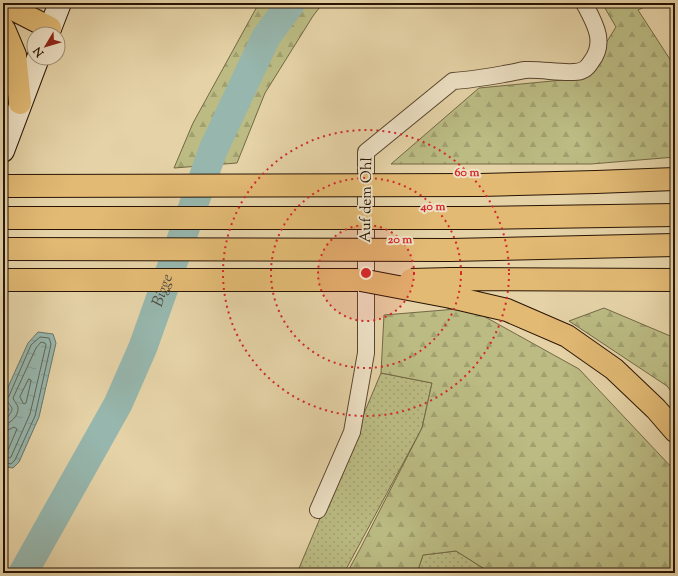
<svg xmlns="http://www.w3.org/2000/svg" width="678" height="576" font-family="'Sorts Mill Goudy',serif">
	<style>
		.grass { fill: url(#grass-dots); stroke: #726844 }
		.forest { fill: url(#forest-firs); stroke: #726844 }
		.water { fill: url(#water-ripples); stroke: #6b766a }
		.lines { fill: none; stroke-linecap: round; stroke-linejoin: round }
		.shore { stroke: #606659; stroke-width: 1 }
		.river { stroke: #97b7ae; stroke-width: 29 }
		.street-casing { stroke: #58442d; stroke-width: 18 }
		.secondary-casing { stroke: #291404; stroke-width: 24 }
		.highway-casing { stroke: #291404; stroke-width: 24 }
		.street { stroke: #eee2c6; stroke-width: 16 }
		.secondary { stroke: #eee2c6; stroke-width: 22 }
		.highway { stroke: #e2ba74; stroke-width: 22 }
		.highway-bridge-casing { stroke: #291404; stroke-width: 24; stroke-linecap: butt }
		.highway-bridge { stroke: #e2ba74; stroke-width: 22 }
		.ring { fill: none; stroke: #d62828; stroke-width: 2; stroke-dasharray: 2 4 }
		.labels { text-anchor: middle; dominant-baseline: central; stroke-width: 4; stroke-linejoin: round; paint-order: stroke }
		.street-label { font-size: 15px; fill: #291404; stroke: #eee2c6 }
		.water-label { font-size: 16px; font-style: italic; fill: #504d40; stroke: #eee2c6 }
		.centre { fill: #d62828; stroke: #eee2c6; stroke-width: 2 }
		.ring-label { font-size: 12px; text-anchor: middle; font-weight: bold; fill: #d62828; stroke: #eee2c6; stroke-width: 4; stroke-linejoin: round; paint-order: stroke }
	</style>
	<defs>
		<pattern id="grass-dots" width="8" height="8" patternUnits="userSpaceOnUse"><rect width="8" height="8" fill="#bbbb83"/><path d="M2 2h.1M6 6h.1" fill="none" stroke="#a1a070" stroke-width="1.8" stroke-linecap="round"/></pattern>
		<pattern id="forest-firs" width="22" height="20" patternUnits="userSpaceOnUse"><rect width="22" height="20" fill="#bbbb83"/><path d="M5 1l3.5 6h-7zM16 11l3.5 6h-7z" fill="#a1a070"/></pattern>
		<pattern id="water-ripples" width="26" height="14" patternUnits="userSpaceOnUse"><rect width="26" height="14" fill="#97b7ae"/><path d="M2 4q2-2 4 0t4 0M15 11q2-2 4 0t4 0" fill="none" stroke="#829c94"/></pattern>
	</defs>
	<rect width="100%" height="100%" fill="#e5d3a7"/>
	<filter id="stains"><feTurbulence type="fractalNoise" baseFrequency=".005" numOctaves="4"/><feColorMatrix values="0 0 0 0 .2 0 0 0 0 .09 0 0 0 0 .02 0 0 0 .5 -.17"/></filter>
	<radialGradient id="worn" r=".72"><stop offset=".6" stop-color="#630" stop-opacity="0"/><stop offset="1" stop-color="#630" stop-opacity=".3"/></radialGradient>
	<path class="grass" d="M381,373L432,383L422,428L344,573H297Z
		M456,551L491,573H417L423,555Z"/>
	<path class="forest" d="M259,3H323L313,16L265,93L237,163L174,168L193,123Z
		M602,3H653L638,10L673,64L675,63V157L591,164H391L479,88L584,78L616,27Z
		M469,308L579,369L675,471V573H491L456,551L423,555L417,573H347L360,549L422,428L432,383L381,373L384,315Z
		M604,308L675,338V397L667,386L569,321Z"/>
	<path class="water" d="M38,332L53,334L56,343L39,417L19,462L13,468L6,467L3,465V418L9,409L3,402V398L28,343Z"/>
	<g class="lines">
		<path class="shore" d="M29,379L31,380V381L26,403L24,404L23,403L20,397Z
			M3,420L7,418C16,406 11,409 6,399L9,396L31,345L40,337L49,338L51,344L35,416L15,460L11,464L3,462
			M3,425C10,424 19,416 18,407C17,404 14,401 13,398L36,348L41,342L45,343L46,345L30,414L11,457L9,458L3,457
			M3,431L8,430L14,427L17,429L8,450L3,451"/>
		<path class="river" id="s1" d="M23,573L118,404L143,347L213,150L266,37L291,3"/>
		<g class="street-casing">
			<path id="street" d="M318,510L352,432L366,353V152L453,81C470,80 487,77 504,74C511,73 518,71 525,70C541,69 558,73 574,72C582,72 587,69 591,62C607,42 594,22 584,3"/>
		</g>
		<g class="secondary-casing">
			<path id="secondary" d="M48,34L60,3
				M3,151L38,58"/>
		</g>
		<g class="highway-casing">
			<path id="highway" d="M3,4L50,28
				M4,29L15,55L20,103
				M480,185L596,182L675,179
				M478,218L675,215
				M450,250L675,245
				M451,279L675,280
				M3,280H361
				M451,297L507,310L567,336L614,369L656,409L675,431"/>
		</g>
		<use href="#street" class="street"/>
		<use href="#secondary" class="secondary"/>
		<use href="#highway" class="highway"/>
		<g class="highway-bridge-casing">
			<path id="highway-bridge" d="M3,186L480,185
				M3,218H478
				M3,249L450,250
				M361,280L451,297
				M411,280L451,279"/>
		</g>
		<use href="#highway-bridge" class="highway-bridge"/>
	</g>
	<circle cx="366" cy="273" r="48" fill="#d62828" fill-opacity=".12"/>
	<g class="ring">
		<circle cx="366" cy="273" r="48"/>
		<circle cx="366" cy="273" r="95"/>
		<circle cx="366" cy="273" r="143"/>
	</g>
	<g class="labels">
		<g class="street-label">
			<text transform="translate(367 200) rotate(-89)">Auf dem Ohl</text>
		</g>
		<g class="water-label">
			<text stroke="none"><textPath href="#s1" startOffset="316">Bigge</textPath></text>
		</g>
	</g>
	<circle cx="366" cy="273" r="6" class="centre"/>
	<g class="ring-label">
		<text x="467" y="176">60 m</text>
		<text x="433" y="210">40 m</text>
		<text x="400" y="243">20 m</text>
	</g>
	<rect width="678" height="576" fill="none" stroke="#e5d3a7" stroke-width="16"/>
	<rect x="4" y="4" width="670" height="568" fill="none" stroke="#291404" stroke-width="2"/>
	<rect x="8" y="8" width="662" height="560" fill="none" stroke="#291404"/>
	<g transform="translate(46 46) rotate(232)"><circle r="19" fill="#eee2c6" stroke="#9f9078"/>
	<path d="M0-3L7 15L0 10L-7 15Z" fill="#8f2418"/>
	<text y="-6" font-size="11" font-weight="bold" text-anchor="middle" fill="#291404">N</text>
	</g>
	<rect width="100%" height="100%" filter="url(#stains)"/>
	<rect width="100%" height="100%" fill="url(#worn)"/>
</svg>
